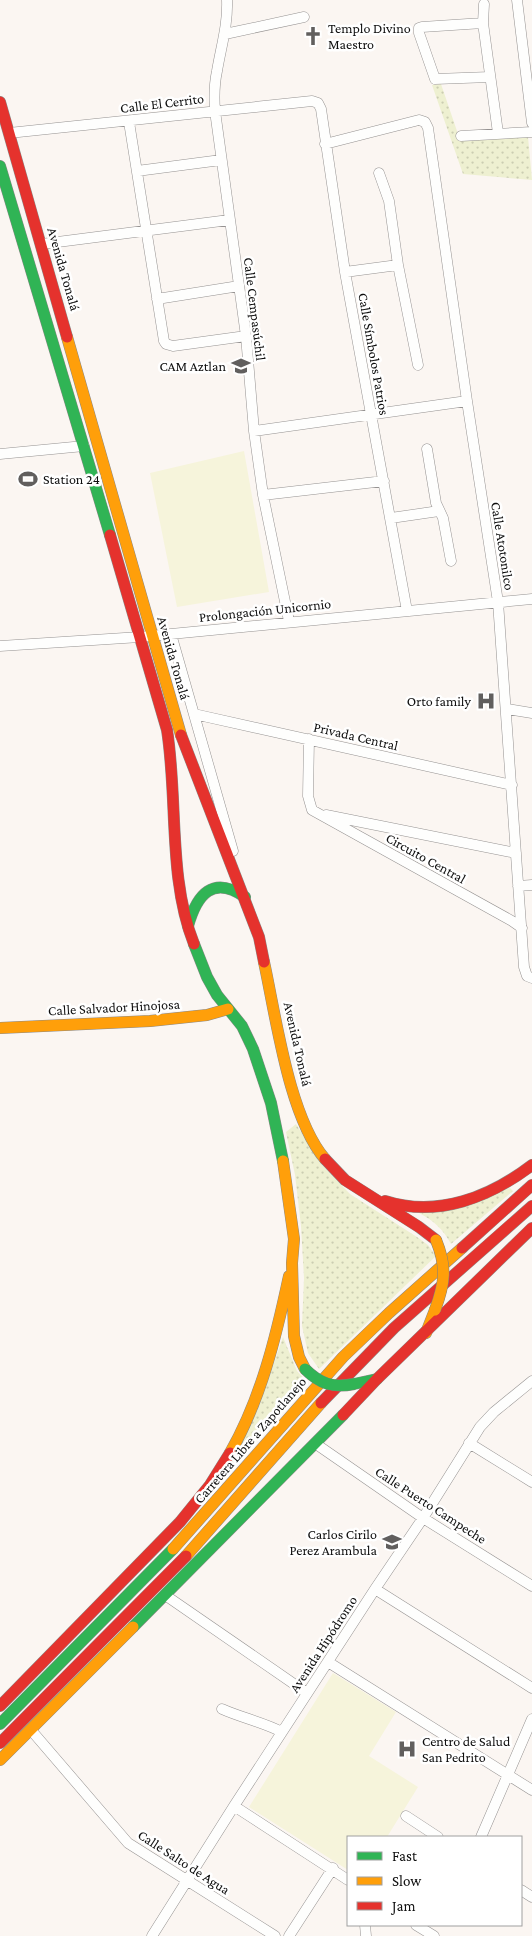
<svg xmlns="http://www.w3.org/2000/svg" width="532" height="1936" font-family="'Crimson Pro',serif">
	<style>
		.grass { fill: url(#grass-dots) }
		.pitch { fill: #f6f4db }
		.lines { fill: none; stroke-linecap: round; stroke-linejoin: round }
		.street-casing { stroke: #959291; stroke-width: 11 }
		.fast-casing { stroke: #8b8987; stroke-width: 12 }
		.slow-casing { stroke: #8b8987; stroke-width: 12 }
		.jam-casing { stroke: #8b8987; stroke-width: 12 }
		.street { stroke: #fefefd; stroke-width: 10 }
		.fast { stroke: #30b455; stroke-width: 11 }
		.slow { stroke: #ff9f0a; stroke-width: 11 }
		.jam { stroke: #e5322d; stroke-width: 11 }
		.fast-bridge-casing { stroke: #82807e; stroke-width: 12; stroke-linecap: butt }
		.slow-bridge-casing { stroke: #82807e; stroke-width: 12; stroke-linecap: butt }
		.fast-bridge { stroke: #30b455; stroke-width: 11 }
		.slow-bridge { stroke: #ff9f0a; stroke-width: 11 }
		.labels { text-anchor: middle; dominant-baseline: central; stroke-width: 5; stroke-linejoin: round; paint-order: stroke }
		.poi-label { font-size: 14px; fill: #0e0e0e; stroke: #fff; text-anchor: start }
		.street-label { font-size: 14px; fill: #0e0e0e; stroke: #fff }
	</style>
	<defs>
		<pattern id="grass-dots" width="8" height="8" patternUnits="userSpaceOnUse" patternTransform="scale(1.25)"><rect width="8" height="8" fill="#eef0d1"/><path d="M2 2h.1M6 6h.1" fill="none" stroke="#cbcdb2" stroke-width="1.8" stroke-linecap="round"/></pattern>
	</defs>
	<rect width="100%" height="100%" fill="#fbf6f2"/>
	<path class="grass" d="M441,84L459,137H528L532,180L463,174L432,85Z
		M296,1124L320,1163L350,1194L417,1237L428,1245L436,1256L319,1369L308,1353L302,1326L304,1278L301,1226L295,1175L286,1132Z
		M510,1188L513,1191L451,1244C443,1229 434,1221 419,1213Z
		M283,1337L297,1371L307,1382L234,1468L229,1465L258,1409Z"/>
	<path class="pitch" d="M244,451L269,592L177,607L150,473Z
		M333,1673L396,1712L369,1756L418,1787L387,1837H348V1870L249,1807Z"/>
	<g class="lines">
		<g class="street-casing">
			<path id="street" d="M227,0C228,25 221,47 217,71C214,85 214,97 215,111L246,336L254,431L263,495L289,621
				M517,0L532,123
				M484,4L483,23L498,133
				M483,23L422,27L419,28V33L435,79L490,77
				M225,34L304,17
				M129,122L164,341L166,344L173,346L246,336
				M9,133L312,101L318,103L321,109L345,272L407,611
				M461,136L532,132
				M325,144L419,120L425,122L428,128L467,401L498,602L524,967L527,976L532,978
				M137,171L221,160
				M379,173L389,201L398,265L418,365
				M42,244L229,220
				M345,272L398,265
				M157,299L239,286
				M254,431L467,401
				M427,449L436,503L443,518L451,561
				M0,454L84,446
				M263,495L384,481
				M391,518L439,511
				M171,634L233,851
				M0,646L140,637L532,599
				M507,709L532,713
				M194,714L512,785
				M309,739L308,796L312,810L512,921L522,928
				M326,815L516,853
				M518,886L532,885
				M469,1443L532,1482
				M316,1444L423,1518L532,1586
				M375,1589L532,1688
				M165,1595L307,1693
				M328,1662L532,1790
				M222,1709C242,1718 263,1722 282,1732
				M31,1730L128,1843L275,1936
				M234,1806L348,1880
				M406,1816L438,1837
				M481,1837L532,1719
				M521,1890L532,1897
				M365,1925L366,1936
				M416,1925L434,1936
				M152,1936L234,1806L375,1589L423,1518L480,1427L494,1412L532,1381
				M289,1936L333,1868"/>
		</g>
		<g class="fast-casing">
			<path id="fast" d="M0,166L110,535
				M188,926C197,894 213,875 245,897
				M194,944L207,977L217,995L242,1026L253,1049L271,1103L283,1161
				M354,1384L377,1379
				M133,1627L343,1415
				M0,1724L173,1549"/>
		</g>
		<g class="slow-casing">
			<path id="slow" d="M67,337L181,735
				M264,962C276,1017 289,1117 325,1159
				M0,1028L150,1021L207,1015L228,1009
				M283,1161L294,1239L292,1263L294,1336L299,1357L305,1369
				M426,1333L435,1310
				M230,1453C261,1399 276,1337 289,1276
				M173,1549L343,1357L389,1313L462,1248
				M186,1556L321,1403
				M0,1760L133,1627"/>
		</g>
		<g class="jam-casing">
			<path id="jam" d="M0,102L67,337
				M110,535L167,730C178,799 168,879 194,944
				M181,735L259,937L264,962
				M325,1159L345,1180L419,1227L436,1240
				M385,1201C438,1218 490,1197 532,1165
				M462,1248L532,1185
				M321,1403L394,1328L532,1206
				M343,1415L377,1379L532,1228
				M0,1706L180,1522L210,1485L230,1453
				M0,1743L186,1556"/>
		</g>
		<use href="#street" class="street"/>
		<use href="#fast" class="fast"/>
		<use href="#slow" class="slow"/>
		<use href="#jam" class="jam"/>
		<g class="fast-bridge-casing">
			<path id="fast-bridge" d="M305,1369C320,1384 333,1388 354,1384"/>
		</g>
		<g class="slow-bridge-casing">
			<path id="slow-bridge" d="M435,1310C445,1283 447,1267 436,1240"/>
		</g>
		<use href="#fast-bridge" class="fast-bridge"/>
		<use href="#slow-bridge" class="slow-bridge"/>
	</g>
	<defs>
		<g id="church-bare" transform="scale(1.5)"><path d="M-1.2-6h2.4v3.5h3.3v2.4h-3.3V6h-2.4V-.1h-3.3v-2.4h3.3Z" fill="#615f5e" stroke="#fff" stroke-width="2.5" paint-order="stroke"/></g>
		<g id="school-bare" transform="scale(1.5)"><path d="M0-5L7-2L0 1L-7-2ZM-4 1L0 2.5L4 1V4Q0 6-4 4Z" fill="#615f5e" stroke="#fff" stroke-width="2.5" paint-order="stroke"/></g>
		<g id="stadium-bare" transform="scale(1.5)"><path d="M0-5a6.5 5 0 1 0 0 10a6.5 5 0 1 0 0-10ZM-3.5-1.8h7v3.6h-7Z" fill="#615f5e" stroke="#fff" stroke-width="2.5" paint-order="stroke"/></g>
		<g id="hospital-bare" transform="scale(1.5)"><path d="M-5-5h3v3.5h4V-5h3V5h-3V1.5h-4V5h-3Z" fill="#615f5e" stroke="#fff" stroke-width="2.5" paint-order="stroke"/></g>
	</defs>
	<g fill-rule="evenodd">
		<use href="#church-bare" x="313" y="36"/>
		<use href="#school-bare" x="241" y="366"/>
		<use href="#stadium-bare" x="28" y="479"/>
		<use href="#hospital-bare" x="486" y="701"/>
		<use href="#school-bare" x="392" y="1542"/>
		<use href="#hospital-bare" x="407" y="1749"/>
	</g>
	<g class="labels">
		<g class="poi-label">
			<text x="328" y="28">Templo Divino<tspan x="328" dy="16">Maestro</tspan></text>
			<text x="226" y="366" text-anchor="end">CAM Aztlan</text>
			<text x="43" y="479">Station 24</text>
			<text x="471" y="701" text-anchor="end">Orto family</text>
			<text x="377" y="1534" text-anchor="end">Carlos Cirilo<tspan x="377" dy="16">Perez Arambula</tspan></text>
			<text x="422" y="1741">Centro de Salud<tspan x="422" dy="16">San Pedrito</tspan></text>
		</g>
		<g class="street-label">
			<text transform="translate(162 103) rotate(-7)">Calle El Cerrito</text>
			<text transform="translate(64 269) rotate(74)">Avenida Tonalá</text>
			<text transform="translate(255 309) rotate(83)">Calle Cempasúchil</text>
			<text transform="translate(374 354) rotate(80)">Calle Símbolos Patrios</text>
			<text transform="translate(503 546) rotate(81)">Calle Atotonilco</text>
			<text transform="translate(265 610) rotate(-6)">Prolongación Unicornio</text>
			<text transform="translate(174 658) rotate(74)">Avenida Tonalá</text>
			<text transform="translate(356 736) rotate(13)">Privada Central</text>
			<text transform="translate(426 858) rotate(29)">Circuito Central</text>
			<text transform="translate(114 1007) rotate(-3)">Calle Salvador Hinojosa</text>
			<text transform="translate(298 1044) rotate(77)">Avenida Tonalá</text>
			<text transform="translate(250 1440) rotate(-49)">Carretera Libre a Zapotlanejo</text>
			<text transform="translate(431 1505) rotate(33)">Calle Puerto Campeche</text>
			<text transform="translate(323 1644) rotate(-57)">Avenida Hipódromo</text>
			<text transform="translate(184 1862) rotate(33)">Calle Salto de Agua</text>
		</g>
	</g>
	<rect x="347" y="1836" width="175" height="90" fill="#ffffff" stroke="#9f9f9f"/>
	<rect x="357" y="1852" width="25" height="8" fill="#30b455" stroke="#9f9f9f"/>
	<text x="392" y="1861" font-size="15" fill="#0e0e0e">Fast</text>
	<rect x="357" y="1877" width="25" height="8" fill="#ff9f0a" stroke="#9f9f9f"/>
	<text x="392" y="1886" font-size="15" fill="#0e0e0e">Slow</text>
	<rect x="357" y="1902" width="25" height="8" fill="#e5322d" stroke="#9f9f9f"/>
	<text x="392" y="1911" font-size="15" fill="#0e0e0e">Jam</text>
</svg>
